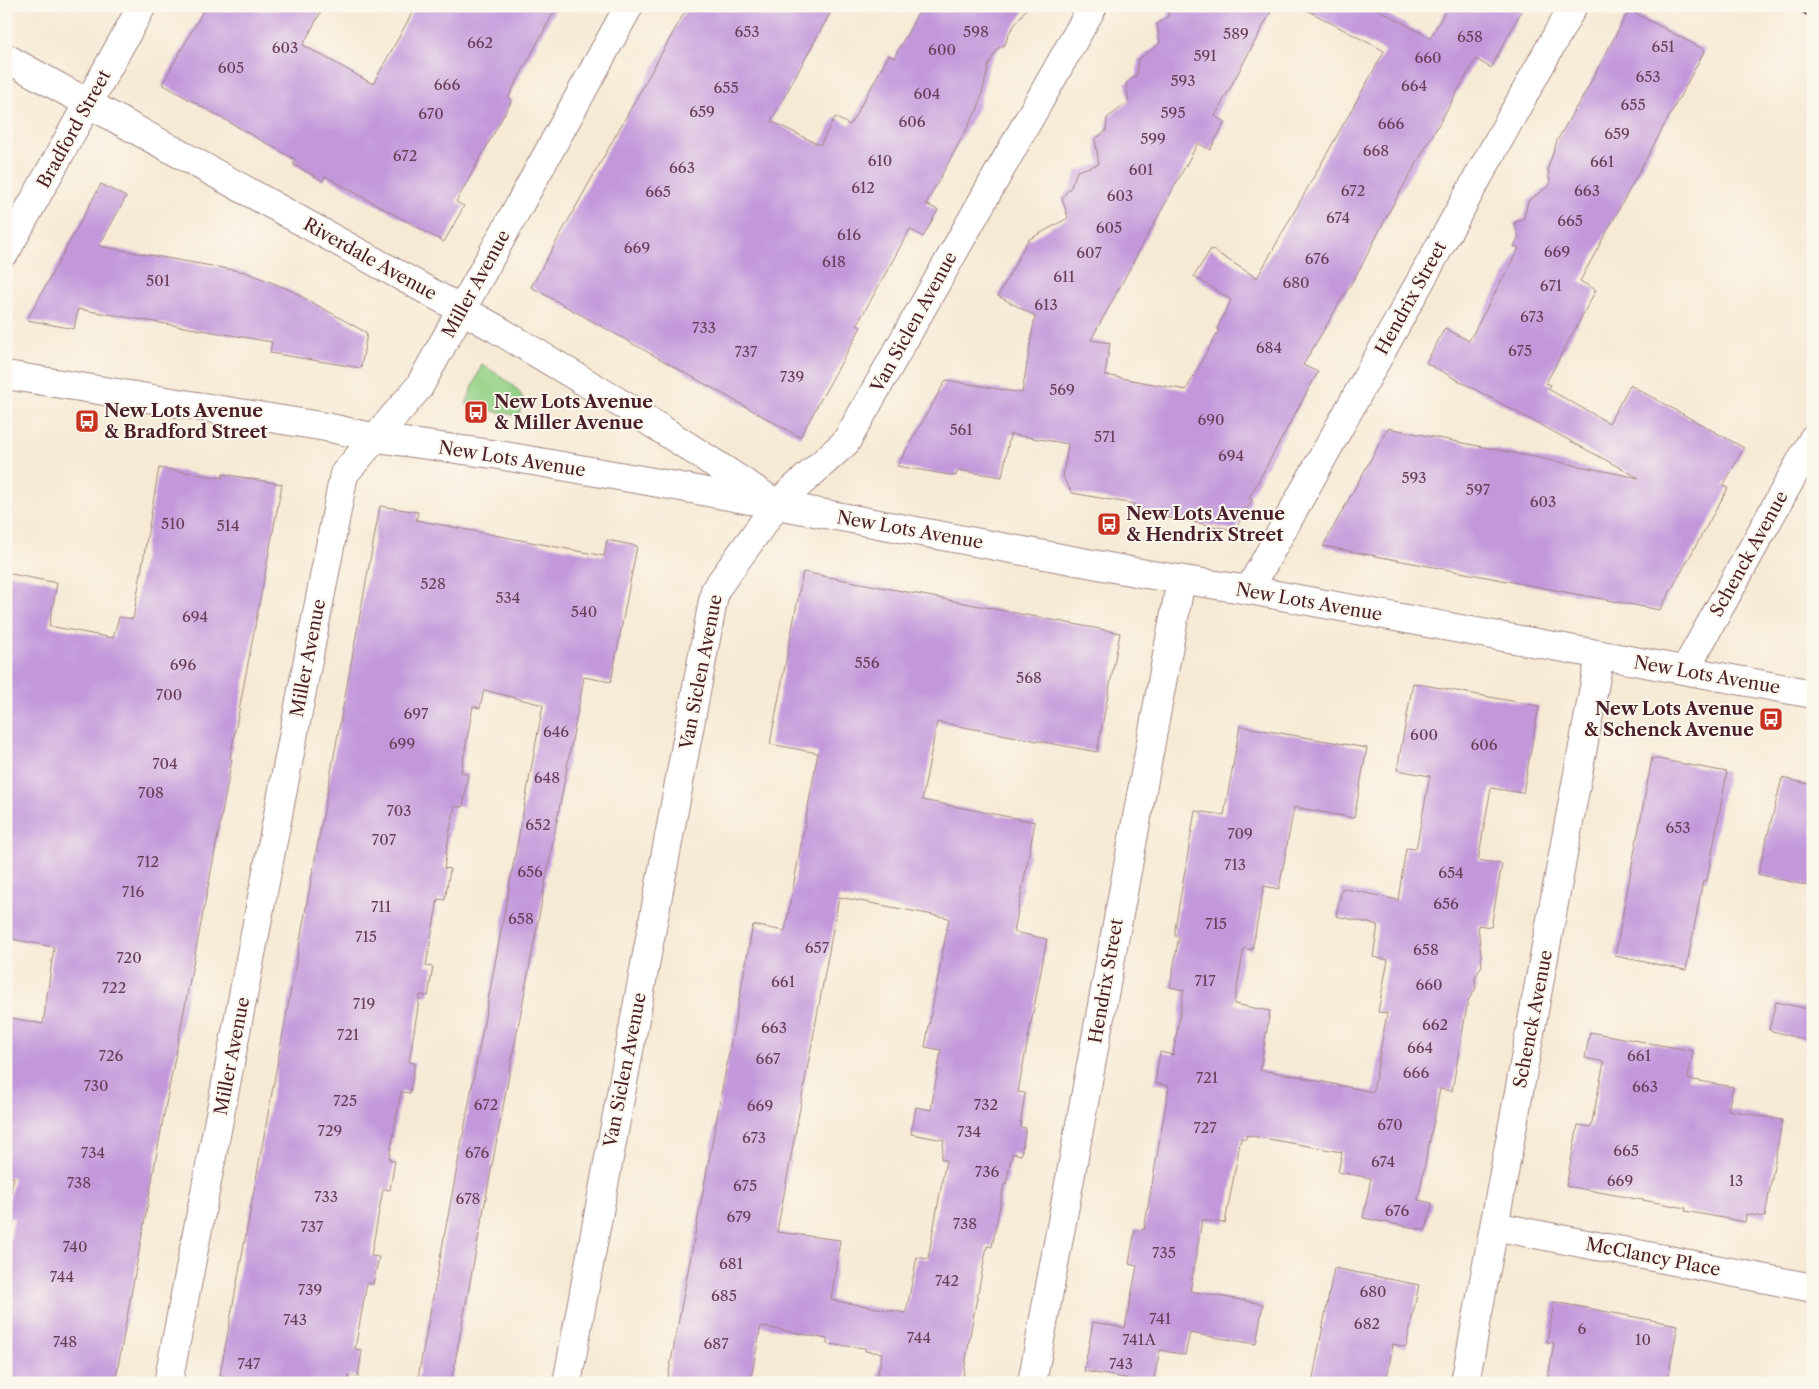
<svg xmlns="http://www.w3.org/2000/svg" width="1819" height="1389" font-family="'Libre Caslon Text',serif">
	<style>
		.green { fill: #93d186; stroke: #6e7858 }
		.building { fill: #c298db; fill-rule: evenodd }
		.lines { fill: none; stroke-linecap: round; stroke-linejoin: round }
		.minor-casing { stroke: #a08480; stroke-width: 30 }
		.tertiary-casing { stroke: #a08480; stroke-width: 30 }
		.minor { stroke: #fff; stroke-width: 28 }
		.tertiary { stroke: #fff; stroke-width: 28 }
		.rail-casing { stroke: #4a1f2b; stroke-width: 5.5 }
		.rail { stroke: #fbf7ec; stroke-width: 4; stroke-dasharray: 11; stroke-linecap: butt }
		.labels { text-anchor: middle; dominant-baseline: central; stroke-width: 4; stroke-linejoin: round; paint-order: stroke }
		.number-label { font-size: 15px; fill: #683d57 }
		.street-label { font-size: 18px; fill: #4a1f2b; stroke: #fbf7ec }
		.poi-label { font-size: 18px; font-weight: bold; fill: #4a1f2b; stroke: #fbf7ec; text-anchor: start }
	</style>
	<rect width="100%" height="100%" fill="#fbf7ec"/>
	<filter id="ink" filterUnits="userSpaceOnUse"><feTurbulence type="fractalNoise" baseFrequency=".02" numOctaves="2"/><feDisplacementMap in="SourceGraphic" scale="10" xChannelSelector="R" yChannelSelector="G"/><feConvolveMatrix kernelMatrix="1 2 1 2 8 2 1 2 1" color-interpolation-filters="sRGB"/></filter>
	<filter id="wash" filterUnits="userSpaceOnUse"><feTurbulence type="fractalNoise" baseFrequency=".0096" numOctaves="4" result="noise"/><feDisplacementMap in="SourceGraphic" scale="20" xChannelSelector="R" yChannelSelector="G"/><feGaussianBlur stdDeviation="1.12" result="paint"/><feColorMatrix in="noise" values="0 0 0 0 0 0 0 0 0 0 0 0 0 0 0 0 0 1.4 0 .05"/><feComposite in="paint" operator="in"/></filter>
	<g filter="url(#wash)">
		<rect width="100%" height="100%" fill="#f6ead5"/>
		<path class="green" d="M482,364C496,374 515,383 523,398L519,416L471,407L466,404Z"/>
		<g id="blocks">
			<path class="building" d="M206,6H324L303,45L373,84L416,6H557L508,98L512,100L456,202L464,206L444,242L325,176L323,181L293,164L296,160L162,84Z
				M688,6H834L771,121L820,145L835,117L850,125L889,55L894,58L922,6H1028L1009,33L1005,45L998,48L988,66L987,74L978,108L926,204L938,210L923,237L910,229L857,325L861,327L800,437L531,287Z
				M1169,6H1274L1215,116L1225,122L1210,150L1198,143L1091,340L1110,343L1105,375L1186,390L1219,330L1217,329L1231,300L1194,276L1211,249L1257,278L1384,52V51L1299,6H1372L1430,38L1448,6H1524L1491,68L1476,59L1391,208L1362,265L1303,365L1318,372L1249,498L1252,500L1235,530L1132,511L1134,504L1072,493L1063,477L1068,444L1010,434L1002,477L958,470L956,476L897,466L946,380L1022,393L1035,316L998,296L1028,240L1068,218L1062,198L1071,187L1077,171L1099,164L1095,139L1106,131L1107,118L1129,102L1126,83L1137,75L1138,60L1160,43L1157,24L1168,16Z
				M1629,10L1705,50L1580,281L1596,290L1546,383L1551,385L1548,389L1609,423L1630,385L1744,448L1723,486L1728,488L1660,610L1323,546L1388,428L1639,478L1426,363L1445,328L1469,341L1519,248L1514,246L1519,237L1514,223L1524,218L1528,201L1550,185L1548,168L1557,141L1576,107L1577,108Z
				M101,184L126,197L99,246L245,272L288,289L367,333L361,368L270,353L272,342L78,309L74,329L27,320Z
				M159,468L222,478L223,474L282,484L230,758L232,759L215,851L164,1114L115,1383H23L6,1380V1264L14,1218L6,1217L14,1177H6V1017L43,1024L54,947L6,938V573L57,583L49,626L113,638L119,617L133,619Z
				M380,506L418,512L416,520L604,556L607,540L637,546L611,682L584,677L451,1383H417L543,705L484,690L480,708L473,706L461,772L468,774L463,807L455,806L449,835L444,868L450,869L445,900L438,899L426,966L433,967L428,996L420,995L409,1062L415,1063L410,1093L401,1092L389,1160L395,1161L390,1190L383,1189L371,1256L379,1257L373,1284L367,1283L355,1349L362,1350L358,1377L349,1375L348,1383H237L238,1378L220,1375Z
				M803,572L1120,633L1097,752L937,722L922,800L1035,822L1014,932L1047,939L1018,1092L1025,1093L1020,1127L1026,1128L1021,1155L1012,1153L1006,1185L1004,1184L992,1247L987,1246L972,1324L962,1383H876L882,1353L865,1351V1348L827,1344V1339L761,1326L750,1383H667L753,925L785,931L818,753L770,744ZM839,897L949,918L925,1047L941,1050L931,1110L916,1107L911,1134L944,1140L941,1159L946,1160L928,1259L917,1257L906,1313L831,1300L840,1240L777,1232Z
				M1413,683L1539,706L1523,793L1491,788L1478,860L1502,864L1491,927L1478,925L1482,965L1475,978L1476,988L1468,1001L1452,1091L1440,1089L1418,1200L1432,1203L1426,1230L1363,1218L1371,1178L1338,1172L1342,1152L1246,1135V1139L1241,1138L1225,1223L1202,1220L1190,1291L1263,1304L1256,1344L1190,1333L1185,1355L1160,1350L1153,1383L1084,1371L1093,1322L1125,1328L1137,1266L1129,1264L1135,1229L1144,1230L1169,1086L1155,1083L1160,1052L1173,1055L1184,990L1170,987L1179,936H1175V929L1195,811L1224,815L1240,726L1367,748L1354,818L1294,807L1279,889L1264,886L1252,950L1244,948L1234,1004L1270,1011L1260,1070L1304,1077V1078L1373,1092L1387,1013L1378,1012L1388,960L1373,957L1378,925L1336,916L1342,888L1398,900L1406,848L1416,849L1430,776L1397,770Z
				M1652,758L1727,772L1707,881H1703L1686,970L1615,956Z
				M1782,778L1813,785V887L1758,874Z
				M1776,1002L1813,1010V1042L1769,1030Z
				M1590,1032L1693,1051L1688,1079L1733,1087L1728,1110L1782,1120L1765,1217L1746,1214L1745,1222L1685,1211L1686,1208L1566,1186L1578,1125L1591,1127L1604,1062L1585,1058Z
				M1334,1268L1419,1285L1406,1347L1393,1344L1386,1383H1312Z
				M1554,1302L1678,1325L1667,1383H1547L1554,1343L1547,1342Z"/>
		</g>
	</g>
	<g filter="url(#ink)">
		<use href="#blocks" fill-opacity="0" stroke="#a08480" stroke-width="1"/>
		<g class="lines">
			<g class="minor-casing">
				<path id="minor" d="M6,58L495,328L630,409L777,504L846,442L1093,6
					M6,251L142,6
					M1249,590L1573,6
					M1685,670L1813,439
					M1494,1226L1813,1288
					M168,1383L344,474L419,387L629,6
					M1032,1383L1181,580
					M1465,1383L1600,655"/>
			</g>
			<g class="tertiary-casing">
				<path id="tertiary" d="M6,375L326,427L376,438L499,455L670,485L1146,574L1249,590L1813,694
					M567,1383L715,590L777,504"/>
			</g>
			<use href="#minor" class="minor"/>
			<use href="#tertiary" class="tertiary"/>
			<g class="rail-casing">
				<path id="rail" d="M1795,6L1813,16"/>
			</g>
			<use href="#rail" class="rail"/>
		</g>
	</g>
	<defs>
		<g id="bus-square" transform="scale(1.25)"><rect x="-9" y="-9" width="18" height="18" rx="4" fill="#c8321e" stroke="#fbf7ec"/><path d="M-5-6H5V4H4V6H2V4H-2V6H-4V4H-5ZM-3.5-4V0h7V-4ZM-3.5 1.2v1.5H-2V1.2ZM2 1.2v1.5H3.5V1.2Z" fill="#fff"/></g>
	</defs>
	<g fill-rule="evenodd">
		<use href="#bus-square" x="476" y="412"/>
		<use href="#bus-square" x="87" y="421"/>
		<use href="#bus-square" x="1109" y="524"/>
		<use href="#bus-square" x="1771" y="719"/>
	</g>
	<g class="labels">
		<g class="number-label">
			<text x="747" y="31">653</text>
			<text x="976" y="31">598</text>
			<text x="1236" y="33">589</text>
			<text x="1470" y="36">658</text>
			<text x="480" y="42">662</text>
			<text x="1663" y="46">651</text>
			<text x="285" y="47">603</text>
			<text x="942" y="49">600</text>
			<text x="1205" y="55">591</text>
			<text x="1428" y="57">660</text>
			<text x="231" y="67">605</text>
			<text x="1648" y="76">653</text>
			<text x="1183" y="80">593</text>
			<text x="447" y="84">666</text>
			<text x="1414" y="85">664</text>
			<text x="726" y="87">655</text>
			<text x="927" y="93">604</text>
			<text x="1633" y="104">655</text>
			<text x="702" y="111">659</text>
			<text x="1173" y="112">595</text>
			<text x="431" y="113">670</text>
			<text x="912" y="121">606</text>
			<text x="1391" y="123">666</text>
			<text x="1617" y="133">659</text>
			<text x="1153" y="138">599</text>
			<text x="1376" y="150">668</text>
			<text x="405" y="155">672</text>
			<text x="880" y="160">610</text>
			<text x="1602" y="161">661</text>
			<text x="682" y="167">663</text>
			<text x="1141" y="169">601</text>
			<text x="863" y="187">612</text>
			<text x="1353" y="190">672</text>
			<text x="1587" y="190">663</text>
			<text x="658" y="191">665</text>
			<text x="1120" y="195">603</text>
			<text x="1338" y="217">674</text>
			<text x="1570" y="220">665</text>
			<text x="1109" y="227">605</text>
			<text x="849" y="234">616</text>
			<text x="637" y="247">669</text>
			<text x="1557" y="251">669</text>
			<text x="1089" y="252">607</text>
			<text x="1317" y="258">676</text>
			<text x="834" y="261">618</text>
			<text x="1064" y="276">611</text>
			<text x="158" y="280">501</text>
			<text x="1296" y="282">680</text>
			<text x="1551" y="285">671</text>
			<text x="1046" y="304">613</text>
			<text x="1532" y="316">673</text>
			<text x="704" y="327">733</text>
			<text x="1269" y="347">684</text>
			<text x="1520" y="350">675</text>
			<text x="746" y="351">737</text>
			<text x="792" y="376">739</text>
			<text x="1062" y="389">569</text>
			<text x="1211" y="419">690</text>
			<text x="961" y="429">561</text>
			<text x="1105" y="436">571</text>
			<text x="1231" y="455">694</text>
			<text x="1414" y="477">593</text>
			<text x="1478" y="489">597</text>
			<text x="1543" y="501">603</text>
			<text x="173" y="523">510</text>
			<text x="228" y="525">514</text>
			<text x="433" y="583">528</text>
			<text x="508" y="597">534</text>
			<text x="584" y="611">540</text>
			<text x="195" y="616">694</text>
			<text x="867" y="662">556</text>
			<text x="183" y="664">696</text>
			<text x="1029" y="677">568</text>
			<text x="169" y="694">700</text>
			<text x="416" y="713">697</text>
			<text x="556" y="731">646</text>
			<text x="1424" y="734">600</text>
			<text x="402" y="743">699</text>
			<text x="1484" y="744">606</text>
			<text x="165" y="763">704</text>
			<text x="547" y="777">648</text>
			<text x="151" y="792">708</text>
			<text x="399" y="810">703</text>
			<text x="538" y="824">652</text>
			<text x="1678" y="827">653</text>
			<text x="1240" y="833">709</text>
			<text x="384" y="839">707</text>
			<text x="148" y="861">712</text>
			<text x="1235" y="864">713</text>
			<text x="530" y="871">656</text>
			<text x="1451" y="872">654</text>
			<text x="133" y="891">716</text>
			<text x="1446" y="903">656</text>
			<text x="381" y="906">711</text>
			<text x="521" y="918">658</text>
			<text x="1216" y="923">715</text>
			<text x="366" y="936">715</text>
			<text x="817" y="947">657</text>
			<text x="1426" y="949">658</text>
			<text x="129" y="957">720</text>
			<text x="1205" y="980">717</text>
			<text x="783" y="981">661</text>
			<text x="1429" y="984">660</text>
			<text x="114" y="987">722</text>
			<text x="364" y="1003">719</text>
			<text x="1435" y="1024">662</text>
			<text x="774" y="1027">663</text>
			<text x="348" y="1034">721</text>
			<text x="1420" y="1047">664</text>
			<text x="111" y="1055">726</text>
			<text x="1639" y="1055">661</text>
			<text x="768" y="1058">667</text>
			<text x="1416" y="1072">666</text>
			<text x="1207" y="1077">721</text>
			<text x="96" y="1085">730</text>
			<text x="1645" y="1086">663</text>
			<text x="345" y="1100">725</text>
			<text x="486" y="1104">672</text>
			<text x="986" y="1104">732</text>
			<text x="760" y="1105">669</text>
			<text x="1390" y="1124">670</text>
			<text x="1205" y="1127">727</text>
			<text x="330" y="1130">729</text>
			<text x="969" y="1131">734</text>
			<text x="754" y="1137">673</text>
			<text x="1626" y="1150">665</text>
			<text x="93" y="1152">734</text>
			<text x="477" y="1152">676</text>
			<text x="1383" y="1161">674</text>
			<text x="987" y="1171">736</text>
			<text x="1620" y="1180">669</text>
			<text x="1736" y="1180">13</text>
			<text x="79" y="1182">738</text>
			<text x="745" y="1185">675</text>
			<text x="326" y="1196">733</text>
			<text x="468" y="1198">678</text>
			<text x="1397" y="1210">676</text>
			<text x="739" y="1216">679</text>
			<text x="965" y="1223">738</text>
			<text x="312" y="1226">737</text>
			<text x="75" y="1246">740</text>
			<text x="1164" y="1252">735</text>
			<text x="731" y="1263">681</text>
			<text x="62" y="1276">744</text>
			<text x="947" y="1280">742</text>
			<text x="310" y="1289">739</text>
			<text x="1373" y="1291">680</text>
			<text x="724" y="1295">685</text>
			<text x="1160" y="1318">741</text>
			<text x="295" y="1319">743</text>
			<text x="1367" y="1323">682</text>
			<text x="1582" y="1328">6</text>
			<text x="919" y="1337">744</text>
			<text x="1139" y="1339">741A</text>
			<text x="1643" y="1339">10</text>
			<text x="65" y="1341">748</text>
			<text x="716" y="1343">687</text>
			<text x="249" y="1363">747</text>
			<text x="1121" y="1363">743</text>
		</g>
		<g class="street-label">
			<text transform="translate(74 129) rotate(-61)">Bradford Street</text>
			<text transform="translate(370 259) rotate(29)">Riverdale Avenue</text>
			<text transform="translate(476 284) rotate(-61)">Miller Avenue</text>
			<text transform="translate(1411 298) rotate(-61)">Hendrix Street</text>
			<text transform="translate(914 322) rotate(-61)">Van Siclen Avenue</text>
			<text transform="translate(512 459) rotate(9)">New Lots Avenue</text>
			<text transform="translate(910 530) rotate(10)">New Lots Avenue</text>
			<text transform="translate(1749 554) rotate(-61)">Schenck Avenue</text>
			<text transform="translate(1309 602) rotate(10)">New Lots Avenue</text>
			<text transform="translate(308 658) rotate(-79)">Miller Avenue</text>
			<text transform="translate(701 672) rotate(-79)">Van Siclen Avenue</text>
			<text transform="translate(1707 675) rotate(10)">New Lots Avenue</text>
			<text transform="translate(1106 981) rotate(-80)">Hendrix Street</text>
			<text transform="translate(1533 1019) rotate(-79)">Schenck Avenue</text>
			<text transform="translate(232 1056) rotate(-79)">Miller Avenue</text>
			<text transform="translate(625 1070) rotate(-79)">Van Siclen Avenue</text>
			<text transform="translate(1653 1257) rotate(11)">McClancy Place</text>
		</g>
		<g class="poi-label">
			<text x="494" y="402">New Lots Avenue<tspan x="494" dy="21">&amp; Miller Avenue</tspan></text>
			<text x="104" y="411">New Lots Avenue<tspan x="104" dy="21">&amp; Bradford Street</tspan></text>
			<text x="1126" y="514">New Lots Avenue<tspan x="1126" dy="21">&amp; Hendrix Street</tspan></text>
			<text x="1754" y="709" text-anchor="end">New Lots Avenue<tspan x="1754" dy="21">&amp; Schenck Avenue</tspan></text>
		</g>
	</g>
	<rect width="1819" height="1389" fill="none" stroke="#fbf7ec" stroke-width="25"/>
</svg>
